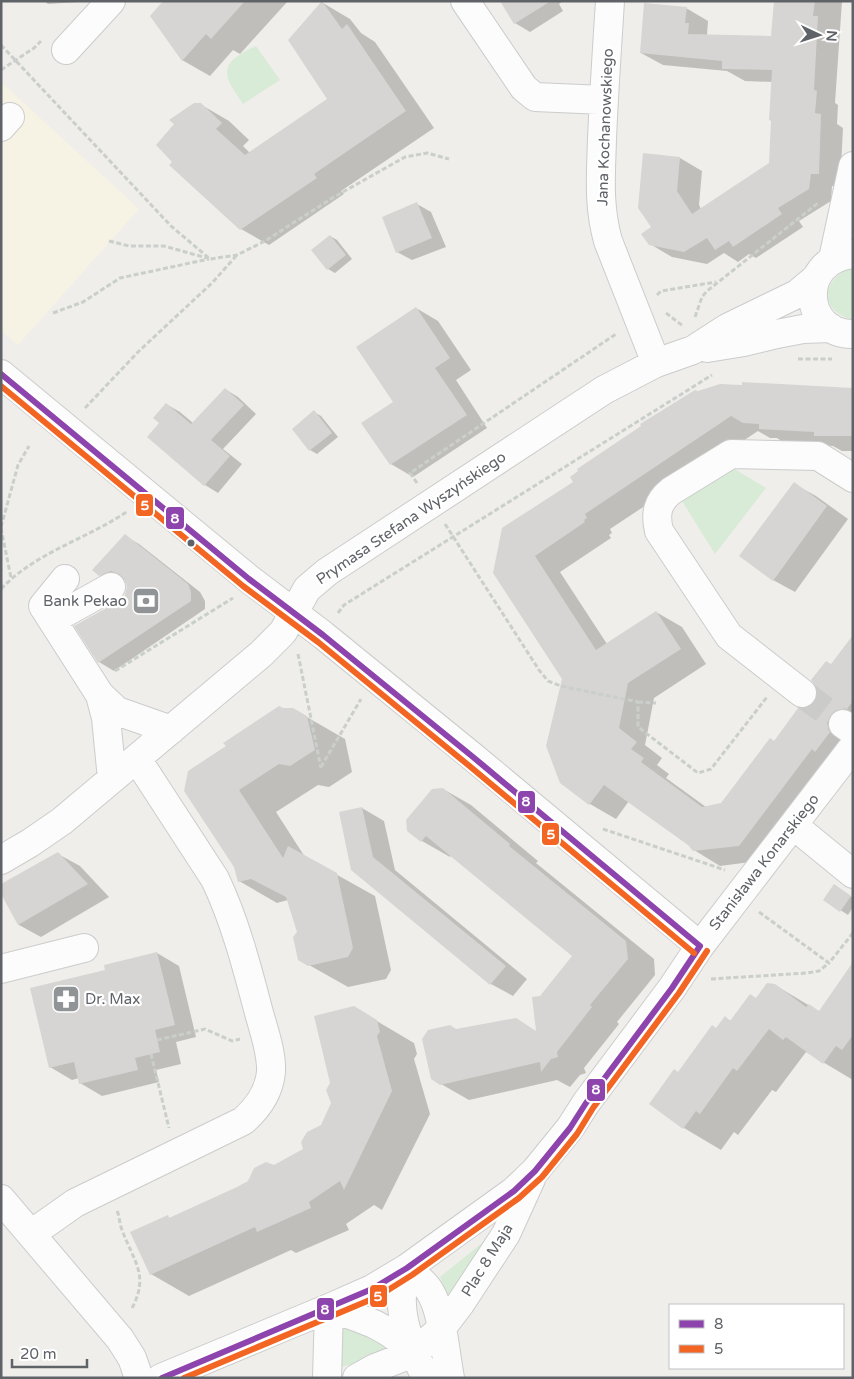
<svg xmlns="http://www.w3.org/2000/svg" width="854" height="1379" font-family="'Varela Round',sans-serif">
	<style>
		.commercial { fill: #f7f3e4 }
		.green { fill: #d8ebd6 }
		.shadow { fill: #0003 }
		.building { fill: #d6d5d3 }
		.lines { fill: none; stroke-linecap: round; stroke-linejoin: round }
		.minor-tunnel { stroke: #cbcbca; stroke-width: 28; stroke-dasharray: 28 14; stroke-linecap: butt }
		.minor-casing { stroke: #cbcccc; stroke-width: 30 }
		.path { stroke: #cacfcc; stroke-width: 3; stroke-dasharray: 5 2.5; stroke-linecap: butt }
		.minor { stroke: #fdfcfc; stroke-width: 28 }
		.bus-1-casing { stroke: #fff; stroke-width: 10 }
		.bus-2-casing { stroke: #fff; stroke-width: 10 }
		.bus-1 { stroke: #8e44ad; stroke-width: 6 }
		.bus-2 { stroke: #f26522; stroke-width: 6 }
		.bus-dot { fill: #5f6368; stroke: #fff; stroke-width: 2 }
		.labels { text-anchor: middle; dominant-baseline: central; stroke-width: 4.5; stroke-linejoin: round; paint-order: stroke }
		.street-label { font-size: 15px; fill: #5f6368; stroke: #fff }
		.poi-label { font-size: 15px; fill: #5f6368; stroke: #fff; text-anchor: end }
		.line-badge { stroke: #fff; stroke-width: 2 }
		.badge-label { font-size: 14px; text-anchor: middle; font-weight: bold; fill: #fff }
	</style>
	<rect width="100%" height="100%" fill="#efeeea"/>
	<path class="commercial" d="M1,82L139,209L18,345L1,331Z"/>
	<path class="green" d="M256,46L280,80L243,104C234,89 217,73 235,58C242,53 248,49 256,46Z
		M845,270H853V320C822,311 819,287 845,270Z
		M733,468L766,488L715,554L682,501Z
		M492,1235L448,1298L440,1277Z
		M344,1328L363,1330L395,1352L338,1368L341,1331Z"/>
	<path class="shadow" d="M44,1H94L48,4Z
		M165,1H288L240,54L233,50L210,76L182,60Z
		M502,1H563L559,4L563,11L530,32L515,23Z
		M775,1H842L835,103L838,105L837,124L843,128L840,186H832L831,201L799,221L803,227L756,258L749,254L738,262L724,253L707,264L672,257L650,244L653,227L680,158L702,171L699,205L701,209L770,164L773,82L745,81L727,71L663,65L641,53L686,8L708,21L707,35L772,37Z
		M323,3L350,19L361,33L375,42L434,128L341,191L344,194L269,245L241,229L200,104L229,121L249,140L243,146L250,153L329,99Z
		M417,204L431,212L446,247L412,260L397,252Z
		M330,236L337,240L352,259L335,273L328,269Z
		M416,308L438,321L471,370L456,380L487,428L413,477L391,464L363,423L394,402Z
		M225,389L238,397L256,414L223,449L242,464L218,493L205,485L149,437L161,423L166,404L180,412L193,423Z
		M853,389V451H842L833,446L786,444L777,438H770L758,431L610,529L612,533L609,535L611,538L560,572L607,644L656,612L682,627L706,664L654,698L645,745L662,758L657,765L669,774L666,778L706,807L722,804L774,742L815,704L832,665L853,643V752L765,860L720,866L694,850L689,844L629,801L616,819L590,804L561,783L563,679L494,573L575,482L680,400Z
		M314,412L321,416L338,437L317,454L310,450Z
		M794,484L816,496L848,519L795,592L773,580Z
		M125,536L139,544L200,592L205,601V609L114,671L99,662L119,602L126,595L128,587L126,579L115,583L100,575Z
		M293,709L345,739L352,772L329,787L318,785L276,812L305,857L375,896L391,970L386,979L348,987L309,965L288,900L277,903L239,881L235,866L186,791L283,710Z
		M443,789L471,805L538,861L536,863L654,959L655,975L617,1022L619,1024L584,1068L586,1073L580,1075L570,1087L557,1080L469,1100L441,1084L457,1030L537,1032L540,997L574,955L451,855L450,857L422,841L408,830Z
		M362,808L384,821L395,870L527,979L513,996L491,984L352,870Z
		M58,854L80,866L109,897L41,937L19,925L1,891Z
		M841,890L853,898V907L848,915L825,900Z
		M157,953L179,966L196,1037L176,1042L181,1064L156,1070L159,1082L102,1096L80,1083L79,1078L72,1080L50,1067Z
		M853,967V1080L806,1052L776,1092L772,1090L738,1135L734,1132L721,1150L684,1128L679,1073L725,1018L731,1021L775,985L820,1012Z
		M353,1007L414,1043L417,1054L414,1059L430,1114L382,1210L374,1205L346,1224L349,1230L296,1253L291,1250L189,1296L151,1274L132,1233L167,1217L170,1218L237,1188L304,1150L322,1126L333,1103L331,1083Z"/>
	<path class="building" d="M163,1H245L211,39L206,34L182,61L150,16Z
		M322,1L342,29L347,24L406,111L314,174L317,178L240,230L169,165L172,162L156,145L174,124L169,120L194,103H201L222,123L216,129L245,155L327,99L288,40Z
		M500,1H551L514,24Z
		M774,1H815L813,16H818L814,90L817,91L815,113L821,114L819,174H811L809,189L778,208L782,214L733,247L729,241L715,250L707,238L684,252L649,245L641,234L651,227L638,208L643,153L680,157L677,191L692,214L769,163L771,121L769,120L772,70L722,69V61L640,53L644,3L687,7L685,23H689L688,34L771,36Z
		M417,202L432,238L396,253L382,217Z
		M330,235L346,255L327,270L311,250Z
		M416,307L450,358L435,368L467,415L390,465L361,423L393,402L356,347Z
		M742,382L853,388V436H814V432L759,429V424L743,423L731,416L585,514L587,518L584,520L585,522L535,556L596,650L656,611L681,649L628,683L619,728L637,742L631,749L644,758L641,762L702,807L721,803L770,738L774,741L798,708H807L814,703L817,695L816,687L811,680L826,661L831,664L853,635V701L847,709L837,710L831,715L827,723L830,732L815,752L812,749L739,846L693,851L688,845L604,785L589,805L560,783L546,746L562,679L493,573L502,528L573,482L570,477L578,471L577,469L641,426L640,424L695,390L698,391L720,384L742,385Z
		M225,388L244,405L211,440L230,456L204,486L147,437L159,423L153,418L166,403L191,424Z
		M314,410L332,433L309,451L292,429Z
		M794,482L827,506L773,581L739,556Z
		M125,534L188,584L191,592V601L98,663L74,626L119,601L125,595L127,587L124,579L119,574L111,571L99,576L92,570Z
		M279,706L283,708H293L307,716L315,750L290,766L279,764L239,790L283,858L288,846L337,873L353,948L348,957L308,966L298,960L293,937L297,932L286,897L251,879L238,882L234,867L184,791L188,771L226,746L223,743Z
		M443,788L510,844L509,846L626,941L628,959L590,1005L592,1007L557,1052L558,1057L551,1059L541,1072L540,1062L440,1085L431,1079L422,1039L428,1030L450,1025L456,1029L516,1018L536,1031L532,997L540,996L572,956L426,836L421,842L407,831L406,820L432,789Z
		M362,807L373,857L506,966L490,985L351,870L339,812Z
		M58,852L88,884L18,925L1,894V884Z
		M834,884L851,896L840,912L823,900Z
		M157,952L175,1025L155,1030L160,1052L135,1058L138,1070L79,1084L74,1062L49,1068L30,988L105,970L104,965Z
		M853,962V1035L842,1050L836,1046L823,1064L786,1037L783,1040L769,1029L737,1071L733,1068L700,1114L696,1111L683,1129L649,1104L674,1069L678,1072L712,1025L716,1028L725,1016L730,1021L750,994L756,998L767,983L775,984L806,1007L809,1004L819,1011Z
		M354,1006L377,1020L380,1032L377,1036L392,1091L344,1190L340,1181L309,1202L311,1208L257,1232L255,1227L150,1275L130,1232L168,1215L169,1218L237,1187L248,1181L254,1168L266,1162L274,1165L303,1149L301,1142L307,1132L321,1125L331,1103L326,1090L330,1083L314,1016Z"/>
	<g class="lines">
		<path class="minor-tunnel" d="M802,693L843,724"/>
		<g class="minor-casing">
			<path id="minor" d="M465,1L524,88L535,97L604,100
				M610,1C607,47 604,93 602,139C601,175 598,205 608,241L656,363
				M66,50L111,1
				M1,127L10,117
				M853,254C796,260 803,335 853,334
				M833,259L853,166
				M707,348L744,342L777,334L803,329L831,328
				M1,374L249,579L323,635L473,757L700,946
				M65,579L43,606L100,695L106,718L112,779
				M52,620L111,587
				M802,693L729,636L659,531C655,514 657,502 671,491L731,454L818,456L853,478
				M100,695L117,711L171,730
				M843,724L853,731
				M793,825L853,874
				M1,860L30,843L62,821L261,654L283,632L307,589L327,572L604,390L656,363L693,350L727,328L797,294L815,279
				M1,969L84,948
				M1,1199L120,1339L132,1358L139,1378
				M31,1234L75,1203L243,1121C258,1108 269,1093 271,1072C272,1053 264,1031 259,1013C247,967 235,921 215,879L137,759
				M407,1268C414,1275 424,1282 429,1290C443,1311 445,1353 450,1378
				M407,1268C405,1277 403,1286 402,1295C400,1324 414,1353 426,1378
				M329,1308C364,1319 388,1326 414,1353
				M161,1378L329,1308L372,1289L407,1268L514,1191L535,1171L570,1128L586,1103L672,988L700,946L853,747
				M327,1378L329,1308
				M357,1378L375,1368L414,1353L441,1329L460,1304L506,1234L531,1179"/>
		</g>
		<path class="path" d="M1,45L171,226L210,259L237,255L265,241L334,197L405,157L427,153L449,159
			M1,70L34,48L41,41
			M109,241L129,246H164L207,258
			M657,295L661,291L716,282
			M53,313L83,302L120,278L209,259
			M666,313L683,326
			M695,317L702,297L707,291L818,203
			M798,359H832
			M85,408L139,351L212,283L237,255
			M417,483L410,473L616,334
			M445,524L539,670L548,681L561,686L638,702V727L698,773L711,769L767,697
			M1,527L18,465L29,446
			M1,528L11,578
			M1,589C36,552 87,539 128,511
			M338,613L344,605L712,375
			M298,654L321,768
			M115,671L233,598
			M638,702L656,703
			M321,767L361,699
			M603,829L725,870
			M759,912L829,963L853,933
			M711,979L807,973L819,971L829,963
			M157,1040L205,1029L232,1041L240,1039
			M151,1054L169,1128
			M117,1211C120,1217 119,1223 122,1230C134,1262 150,1276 131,1310"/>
		<use href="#minor" class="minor"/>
		<g class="bus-1-casing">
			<path id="bus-1" d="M1,374L249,579L323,635L473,757L700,946
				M162,1378L372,1289L407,1268L514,1191L535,1171L570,1128L586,1103L672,988L700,946"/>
		</g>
		<g class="bus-2-casing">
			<path id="bus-2" d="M1,386L243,586L318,642L467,764L694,953
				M184,1378L377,1297L412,1275L519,1198L542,1177L577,1134L593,1108L679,993L707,951"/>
		</g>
		<use href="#bus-1" class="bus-1"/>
		<use href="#bus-2" class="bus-2"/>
	</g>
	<defs>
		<g id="bank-square" transform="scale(1.4375)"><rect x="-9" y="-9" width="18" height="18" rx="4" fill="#919496" stroke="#fff"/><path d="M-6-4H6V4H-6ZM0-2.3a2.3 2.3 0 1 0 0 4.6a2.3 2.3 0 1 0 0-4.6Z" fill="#fff"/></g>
		<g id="pharmacy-square" transform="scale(1.4375)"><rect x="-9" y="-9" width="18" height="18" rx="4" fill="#919496" stroke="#fff"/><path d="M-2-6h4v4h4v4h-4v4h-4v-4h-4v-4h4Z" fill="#fff"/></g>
	</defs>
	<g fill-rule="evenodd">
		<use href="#bank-square" x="146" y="601"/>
		<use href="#pharmacy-square" x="66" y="999"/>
	</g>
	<circle class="bus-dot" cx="191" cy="543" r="4.5"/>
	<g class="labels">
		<g class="street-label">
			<text transform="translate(605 127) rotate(-88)">Jana Kochanowskiego</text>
			<text transform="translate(411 518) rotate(-34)">Prymasa Stefana Wyszyńskiego</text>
			<text transform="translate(764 862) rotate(-52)">Stanisława Konarskiego</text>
			<text transform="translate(487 1260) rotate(-58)">Plac 8 Maja</text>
		</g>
		<g class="poi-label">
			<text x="127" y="601">Bank Pekao</text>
			<text x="85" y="999" text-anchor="start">Dr. Max</text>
		</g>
	</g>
	<g class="line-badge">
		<rect x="135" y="493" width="19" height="24" rx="5" fill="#f26522"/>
		<rect x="165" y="506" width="20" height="24" rx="5" fill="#8e44ad"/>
		<rect x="517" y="790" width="19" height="24" rx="5" fill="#8e44ad"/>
		<rect x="541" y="822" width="19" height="24" rx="5" fill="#f26522"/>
		<rect x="586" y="1078" width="20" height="24" rx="5" fill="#8e44ad"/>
		<rect x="369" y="1284" width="19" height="24" rx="5" fill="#f26522"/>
		<rect x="316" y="1297" width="19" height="24" rx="5" fill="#8e44ad"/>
	</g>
	<g class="badge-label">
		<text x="145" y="510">5</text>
		<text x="175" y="523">8</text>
		<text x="526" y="806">8</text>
		<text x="551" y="839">5</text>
		<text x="596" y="1094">8</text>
		<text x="378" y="1301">5</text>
		<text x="325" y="1314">8</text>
	</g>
	<rect width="854" height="1379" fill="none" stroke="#5f6368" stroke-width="5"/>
	<rect x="669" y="1304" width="175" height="65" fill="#ffffff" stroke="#bfc1c3"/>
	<rect x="679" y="1320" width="25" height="8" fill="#8e44ad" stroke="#bfc1c3"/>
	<text x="714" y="1329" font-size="15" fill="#5f6368">8</text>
	<rect x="679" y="1345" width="25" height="8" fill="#f26522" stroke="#bfc1c3"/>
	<text x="714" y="1354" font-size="15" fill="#5f6368">5</text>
	<g transform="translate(819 35) rotate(94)" stroke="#ffffff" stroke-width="4" paint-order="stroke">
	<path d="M0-4L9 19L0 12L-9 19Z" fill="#5f6368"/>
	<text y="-8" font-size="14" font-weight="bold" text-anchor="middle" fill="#5f6368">N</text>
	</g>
	<path d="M12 1359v8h75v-8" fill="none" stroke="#5f6368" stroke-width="2.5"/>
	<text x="20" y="1359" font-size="15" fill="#5f6368" stroke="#ffffff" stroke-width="4" paint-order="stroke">20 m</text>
</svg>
